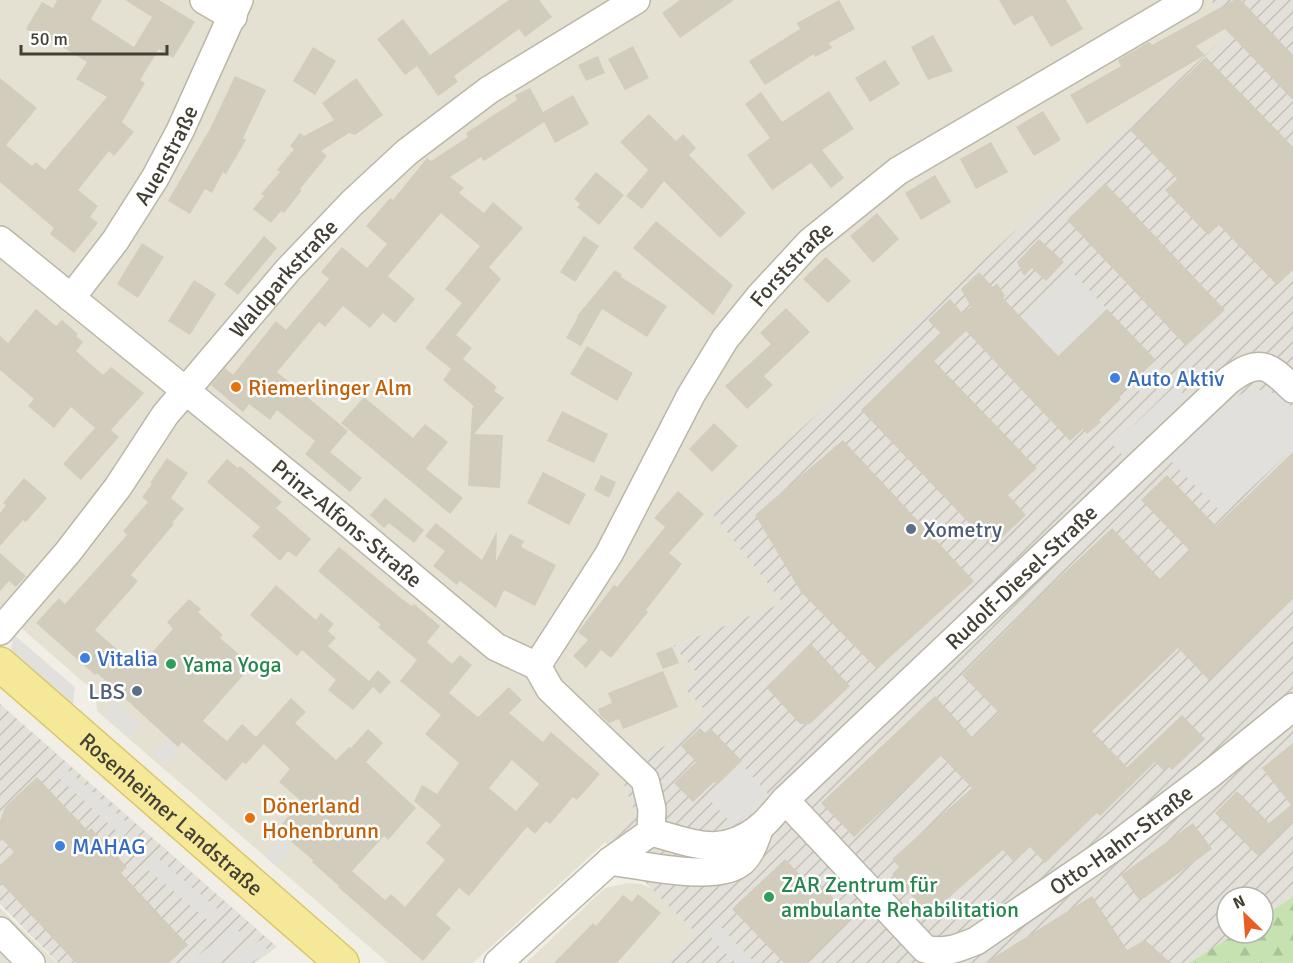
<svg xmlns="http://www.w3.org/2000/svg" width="1293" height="963" font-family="Signika,sans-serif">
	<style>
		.residential { fill: #e4e1d3 }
		.industrial { fill: url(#industrial-furrows) }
		.forest { fill: url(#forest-firs) }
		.parking { fill: #e2e0dc }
		.building { fill: #d1ccbb; fill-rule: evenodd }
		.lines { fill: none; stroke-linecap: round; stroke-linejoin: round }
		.minor-casing { stroke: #bbb7a8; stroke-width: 30 }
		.major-casing { stroke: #d9c76a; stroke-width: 36 }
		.minor { stroke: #fff; stroke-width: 27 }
		.major { stroke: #f5e899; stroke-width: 33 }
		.shop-dot { fill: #3f7fe0; stroke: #fff; stroke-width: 2 }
		.food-dot { fill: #e8710a; stroke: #fff; stroke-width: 2 }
		.service-dot { fill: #5c6f8a; stroke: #fff; stroke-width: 2 }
		.leisure-dot { fill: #2e9e5b; stroke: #fff; stroke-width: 2 }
		.labels { text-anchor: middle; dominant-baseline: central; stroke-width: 5; stroke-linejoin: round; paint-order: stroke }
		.street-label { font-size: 22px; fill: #423f35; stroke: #fff }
		.shop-label { font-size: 22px; fill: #366cbe; stroke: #fff; text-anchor: start }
		.food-label { font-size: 22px; fill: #c56008; stroke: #fff; text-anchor: start }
		.service-label { font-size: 22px; fill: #4e5e75; stroke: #fff; text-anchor: start }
		.leisure-label { font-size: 22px; fill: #27864d; stroke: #fff; text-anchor: start }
	</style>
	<defs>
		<pattern id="industrial-furrows" width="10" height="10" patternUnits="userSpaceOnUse" patternTransform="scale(1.5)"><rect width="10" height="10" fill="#e3e0d9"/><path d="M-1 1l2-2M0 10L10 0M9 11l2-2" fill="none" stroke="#c4c1bb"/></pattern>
		<pattern id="forest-firs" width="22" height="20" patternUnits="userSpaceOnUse" patternTransform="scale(1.5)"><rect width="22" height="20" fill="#c5e2b0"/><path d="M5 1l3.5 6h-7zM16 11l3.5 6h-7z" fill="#aac398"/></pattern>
	</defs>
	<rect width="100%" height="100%" fill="#f1efe5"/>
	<path class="residential" d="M0,0H1211L1230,33L711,512L783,603L673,646L697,673L706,711L675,741L637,759L624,786L636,814L473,963H388L97,711L96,701L99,696L19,626L0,607Z
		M627,883L641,884L653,889L695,932L661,963H526L605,888Z
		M0,908L57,963H0Z"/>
	<path class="industrial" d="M1211,0H1293V897L1263,916V897H1227V933H1237L1189,963H661L695,932L605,842L636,814L624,786L637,759L675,741L706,711L683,687L697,673L673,646L783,603L711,512L1229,33Z
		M0,704L277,947L255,963H58L0,904Z"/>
	<path class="forest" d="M1293,897V963H1189L1237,933H1263V916Z"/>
	<path class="parking" d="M1074,274L1107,309L1058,356L1024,320Z
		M1154,362L1164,373L1142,394L1132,383Z
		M1175,386L1185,396L1123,456L1113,445Z
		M1258,390L1270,392L1284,399L1293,409V449L1223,514L1168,458L1223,404L1245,392Z
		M13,634L75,687L72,711L10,658Z
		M114,701L141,724L130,737L103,713Z
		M167,737L180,750L165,767L152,754Z
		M742,765L769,795L734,826L707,797Z
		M63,766L132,827L123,837L55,774Z
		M281,837L292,846L276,866L265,856Z
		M154,855L220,911L210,922L145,867Z
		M716,922L755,963H735L706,932Z
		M235,926L242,936L220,951L222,955L211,963H189Z
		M260,940L268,951L251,963H229Z"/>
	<path class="building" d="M57,0H102L91,19L134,47L152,17L125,0H159L195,22L173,58L159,49L140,80L145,83L122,122L134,132L114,156L109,151L78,190L98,206L90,217L98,223L74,253L50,234L54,228L0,182V78L37,108L6,145L32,166L36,162L45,170L107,97L76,79L87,62L46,37L45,40L26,29L42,2L53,8Z
		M509,0H539L552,17L525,37L519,29L454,76L458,82L438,96L417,66L405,75L377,39L403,19L430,55Z
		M680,0H734L680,38L662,13Z
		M839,0L855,29L829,43L832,48L815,57L814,54L765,85L749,61L800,29L797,23Z
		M999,0H1066L1083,29L1051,47L1032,15L1014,26Z
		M1234,0H1241L1293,55V100L1225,29L1196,46L1205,55L1087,124L1070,95L1121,66L1118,60L1149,42L1152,45Z
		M933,35L953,71L928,80L911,47Z
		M633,46L649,78L625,90L608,59Z
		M313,47L336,61L315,95L293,81Z
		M598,56L605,73L586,81L578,65Z
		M1206,57L1293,147V270L1277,285L1219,225L1208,235L1165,190L1177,179L1130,130Z
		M885,60L900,84L870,102L855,78Z
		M235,76L266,90L243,138L246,140L226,174L223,172L212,193L205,189L190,214L168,201L211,127Z
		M356,78L383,115L355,135L349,133L321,151L327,156L300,189L302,190L284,213L281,211L271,223L253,209L264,196L261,194L280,172L277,170L294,149L290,146L300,133L304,136L334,120L322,103Z
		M530,88L543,112L573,95L589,124L555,143L544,122L484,161L481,157L450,177L464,188L459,193L484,213L493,202L523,228L489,267L501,279L456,335L472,348L463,359L497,387L494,391L504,398L474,434L503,435L500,488L468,486L472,409L474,406L443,380L451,369L425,348L462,303L445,289L480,246L441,213L388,276L415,299L395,323L383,313L370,328L343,306L325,327L319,322L277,372L348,431L330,452L362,478L350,492L305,454L315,441L277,410L270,420L249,404L243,412L211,385L225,368L233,375L276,321L286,330L329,279L321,272L342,247L367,268L387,244L366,226L390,198L393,200L427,158L431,161L468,137L466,133L517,100L515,95Z
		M829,91L854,129L822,150L844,178L831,188L811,163L772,190L747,155L770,138L745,104L761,92L782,122Z
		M1043,111L1061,140L1034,156L1016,127Z
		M649,114L676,141L683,134L696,148L689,155L746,213L720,238L664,181L642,209L626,196L648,170L620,142Z
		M991,142L1008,172L976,189L960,159Z
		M596,172L624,195L599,225L577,207L580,204L574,199Z
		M935,175L951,202L921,220L905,193Z
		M1105,183L1225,310L1186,346L1067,220Z
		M877,213L899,239L873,263L850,236Z
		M656,221L733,285L713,315L633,248Z
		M264,236L277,248L238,295L224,284Z
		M584,236L599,246L575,282L560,272Z
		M1039,239L1064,262L1046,281L1032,268L1024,276L1017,262Z
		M142,243L164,257L138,298L117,284Z
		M826,257L851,281L828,303L803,279Z
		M615,270L622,275L621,277L667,306L647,337L602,309L581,346L566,338L578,317L577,316Z
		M979,272L993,287L997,283L1005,296L1003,298L1058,356L1107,309L1156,360L1118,396L1121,399L1099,420L1101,422L1087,434L1083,429L1070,441L966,331L934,361L1037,468L1008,495L1026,515L992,547L861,410L940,333L928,320L950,299L962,313L971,307L961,289Z
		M194,280L216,294L190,335L168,321Z
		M786,308L810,332L764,376L773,385L747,409L725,386L771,344L760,333Z
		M36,309L56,326L62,320L78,334L76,336L83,342L76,351L103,375L111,367L144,393L111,430L119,437L81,480L63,464L95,428L71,407L54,428L28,406L34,399L0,370V336L8,343Z
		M587,346L633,373L617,401L570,374Z
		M364,397L413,438L425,424L448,442L426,469L463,498L450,514L341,423Z
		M562,411L608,434L594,463L547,441Z
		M714,423L738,446L712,472L689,449Z
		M843,440L974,581L877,669L801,592L755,515Z
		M1293,452V599L1209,680L1178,648L1092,731L1127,767L1182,715L1205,739L1172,770L1168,766L1163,770L1155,762L1100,816L1097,813L1045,863L1030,847L1014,862L1003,850L929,915L892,874L899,867L892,859L972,788L941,756L854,837L821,803L935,696L973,738L999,713L962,675L1013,624L1012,622L1112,528L1160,579L1190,551L1141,500L1167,475L1216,526Z
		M167,458L188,473L171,498L184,509L172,523L174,524L131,575L138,581L95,630L138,668L173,629L167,622L189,599L201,609L198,612L223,635L220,638L252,665L203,721L227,741L242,724L256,737L291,698L306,712L295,723L336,760L349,747L351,748L368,729L383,743L366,762L416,808L388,840L384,836L352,871L385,900L391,894L405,907L445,860L426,843L441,825L414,801L422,785L437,794L459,763L425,734L441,715L400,681L417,660L378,627L381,625L318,571L339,547L402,599L412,606L414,604L440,626L427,642L452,664L460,655L472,665L449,693L478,717L509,687L522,700L509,713L543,742L551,732L600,774L577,800L573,797L550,824L546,821L535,834L527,827L469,896L459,888L436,915L451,928L423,961L338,887L339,886L312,862L313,860L277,830L301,801L279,782L290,769L264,744L246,764L243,762L226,781L182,742L178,747L97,673L95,675L36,623L59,598L65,604L127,535L123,531L148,502L142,497L152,484L150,483ZM512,760L539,784L516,811L489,788Z
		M227,459L238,468L240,466L282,502L276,508L311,539L296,557L288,551L280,561L252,536L260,527L207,482Z
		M543,472L586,494L569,525L527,503Z
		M601,475L616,482L609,498L594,490Z
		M24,478L47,498L26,522L23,520L0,546V513L6,505L3,503Z
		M678,491L704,514L669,553L682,564L646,610L648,612L611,658L601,650L586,668L573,656L588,640L578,632L614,585L617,587L665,527L654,518Z
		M385,498L424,530L414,543L389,523L384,528L370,515Z
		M436,523L482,560L497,531L496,561L510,534L524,541L521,547L556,565L535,606L504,590L496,608L460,581L457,585L433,566L445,551L425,536Z
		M0,553L26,576L16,587L9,581L0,591Z
		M276,585L316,620L321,613L334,624L328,631L336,638L328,646L369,681L378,670L391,682L380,694L373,687L353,710L328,690L336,680L302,650L297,656L250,615Z
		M811,644L850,686L810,724H800L766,687Z
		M672,647L679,663L663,669L656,653Z
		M663,671L678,707L623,729L619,719L609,723L600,715L598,709L612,703L608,693Z
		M700,728L705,733L710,728L742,761L717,785L714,782L693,802L674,783L696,762L681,746Z
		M1293,743V821L1258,856L1215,813L1237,791L1269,823L1291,805L1262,768Z
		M37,777L88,831L91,828L127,867L121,873L188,945L169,963H76L0,882V865L14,852L0,837V821L5,807Z
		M1193,823L1212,849L1140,901L1121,875Z
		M785,859L810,885L816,880L852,918L806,963H784L732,909Z
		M638,894L661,913L617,963H554L593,923L596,926L623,895L632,902Z
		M1092,896L1127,950L1145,940L1171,963H985Z"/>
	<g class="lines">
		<g class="minor-casing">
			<g id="minor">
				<path d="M204,0L233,17"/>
				<path id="s1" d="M0,240L341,517L496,647L537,666L550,689L645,780L652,809L651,832"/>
				<path id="s2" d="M71,298L115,241L155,178L180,131L239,0"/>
				<path id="s3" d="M0,631L68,552L118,487L165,415L288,270L352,203L407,152L489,90L636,0"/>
				<path id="s4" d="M537,666L609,554L691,395L725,339L760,296L810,242L898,171L1189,0"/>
				<path id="s5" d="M785,800L925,949C945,954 958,948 976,941L1114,847L1209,775L1293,707"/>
				<path id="s6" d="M651,832C693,843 721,858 759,828C769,820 777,809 785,800L1229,380C1259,358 1268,364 1293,389"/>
				<path d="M610,861C642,865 713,882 739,864C751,856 755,840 760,827"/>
				<path d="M0,931L31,963"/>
				<path d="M498,963L610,861L651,832"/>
			</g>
		</g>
		<g class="major-casing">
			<g id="major">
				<path id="s7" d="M0,664L342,963"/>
			</g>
		</g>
		<use href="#minor" class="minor"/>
		<use href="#major" class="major"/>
	</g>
	<g class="shop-dot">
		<circle cx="1115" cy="378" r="6"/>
		<circle cx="85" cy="658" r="6"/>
		<circle cx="60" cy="846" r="6"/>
	</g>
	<g class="food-dot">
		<circle cx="236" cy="387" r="6"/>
		<circle cx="250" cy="818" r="6"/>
	</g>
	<g class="service-dot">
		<circle cx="911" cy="529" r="6"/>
		<circle cx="137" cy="691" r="6"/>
	</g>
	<g class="leisure-dot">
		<circle cx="171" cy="664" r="6"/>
		<circle cx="769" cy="897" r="6"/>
	</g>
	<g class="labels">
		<g class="street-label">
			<text stroke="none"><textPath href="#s2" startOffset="172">Auenstraße</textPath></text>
			<text stroke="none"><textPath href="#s4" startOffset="478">Forststraße</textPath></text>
			<text stroke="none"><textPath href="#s3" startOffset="453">Waldparkstraße</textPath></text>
			<text stroke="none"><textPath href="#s1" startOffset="448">Prinz-Alfons-Straße</textPath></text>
			<text stroke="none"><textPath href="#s6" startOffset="477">Rudolf-Diesel-Straße</textPath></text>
			<text stroke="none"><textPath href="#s7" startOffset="228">Rosenheimer Landstraße</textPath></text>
			<text stroke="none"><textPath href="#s5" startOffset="434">Otto-Hahn-Straße</textPath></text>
		</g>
		<g class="shop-label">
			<text x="1127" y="378">Auto Aktiv</text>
			<text x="97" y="658">Vitalia</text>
			<text x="72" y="846">MAHAG</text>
		</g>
		<g class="food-label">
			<text x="248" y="387">Riemerlinger Alm</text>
			<text x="262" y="805">Dönerland<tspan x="262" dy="25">Hohenbrunn</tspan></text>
		</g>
		<g class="service-label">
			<text x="923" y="529">Xometry</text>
			<text x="125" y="691" text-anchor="end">LBS</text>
		</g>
		<g class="leisure-label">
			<text x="183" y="664">Yama Yoga</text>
			<text x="781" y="884">ZAR Zentrum für<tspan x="781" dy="25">ambulante Rehabilitation</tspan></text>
		</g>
	</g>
	<g transform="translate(1245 915) rotate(335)"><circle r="28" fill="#ffffff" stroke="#b3b2ae" stroke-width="1.5"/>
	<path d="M0-4.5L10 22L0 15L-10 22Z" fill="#e85d25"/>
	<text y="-9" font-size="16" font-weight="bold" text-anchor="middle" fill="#423f35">N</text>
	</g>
	<path d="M21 45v9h146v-9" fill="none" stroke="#423f35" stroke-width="3"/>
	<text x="30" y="45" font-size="18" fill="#423f35" stroke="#ffffff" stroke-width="4.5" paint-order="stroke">50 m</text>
</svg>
